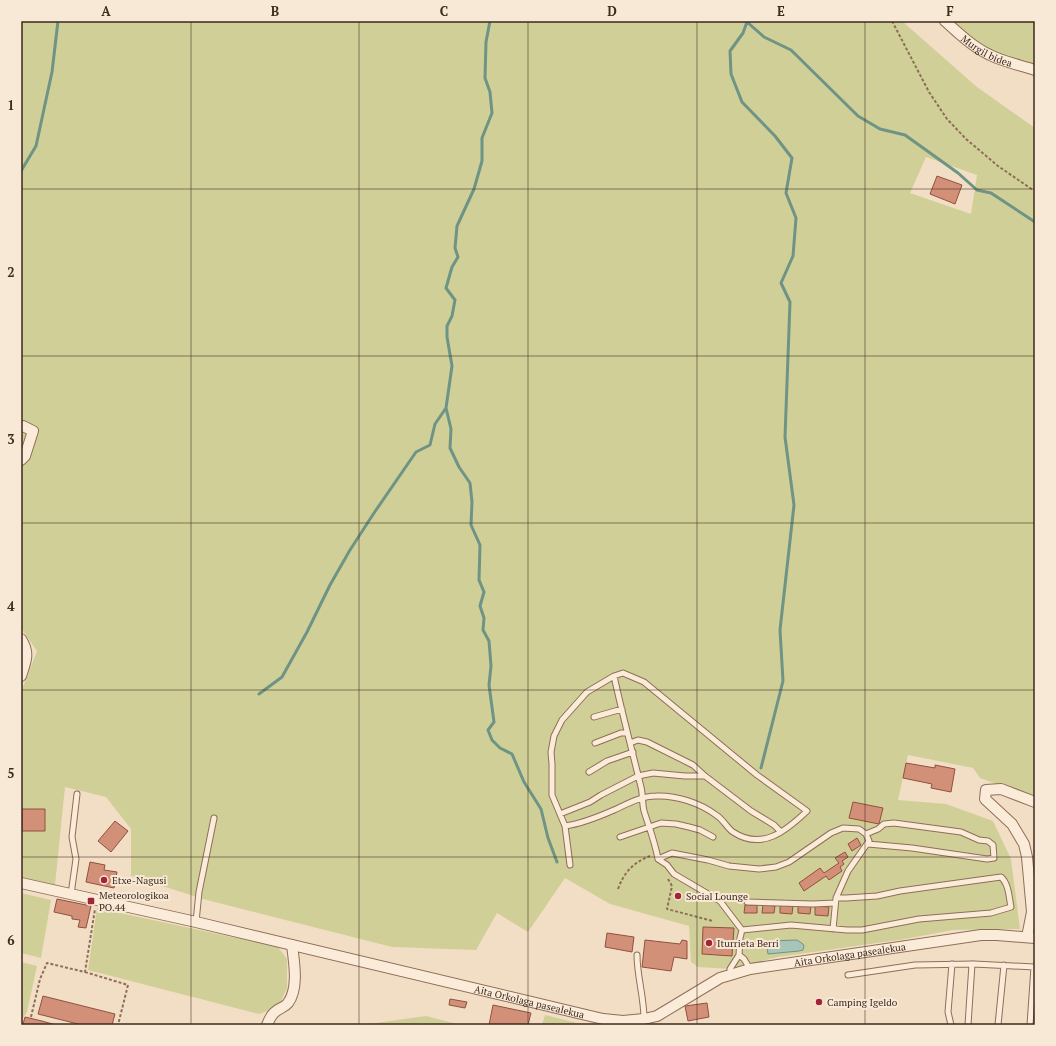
<svg xmlns="http://www.w3.org/2000/svg" width="1056" height="1046" font-family="'PT Serif',serif">
	<style>
		.green { fill: #d1cf98; fill-rule: evenodd }
		.water { fill: #a7c5b8; stroke: #6d9484 }
		.lines { fill: none; stroke-linecap: round; stroke-linejoin: round }
		.stream { stroke: #6d9484; stroke-width: 3 }
		.building { fill: #d39078; stroke: #90513d }
		.lane-casing { stroke: #8f6e59; stroke-width: 7 }
		.street-casing { stroke: #8f6e59; stroke-width: 12 }
		.path { stroke: #8f6e59; stroke-width: 2; stroke-dasharray: 3 2; stroke-linecap: butt }
		.lane { stroke: #fbecda; stroke-width: 5 }
		.street { stroke: #fbecda; stroke-width: 10 }
		.grid { fill: none; stroke: #3e291e; stroke-width: 1; stroke-opacity: 0.55 }
		.poi-dot { fill: #a32438; stroke: #f8e9d6; stroke-width: 1.5 }
		.labels { text-anchor: middle; dominant-baseline: central; stroke-width: 4; stroke-linejoin: round; paint-order: stroke }
		.street-label { font-size: 10px; fill: #3e291e; stroke: #f8e9d6 }
		.poi-label { font-size: 10px; fill: #3e291e; stroke: #f8e9d6; text-anchor: start }
		.neatline { fill: none; stroke: #3e291e; stroke-width: 1.5 }
		.grid-label { font-size: 13px; text-anchor: middle; font-weight: bold; fill: #3e291e }
	</style>
	<rect width="100%" height="100%" fill="#f2dec5"/>
	<path class="green" d="M21,21H902L977,87L1035,128V798L980,778L973,768L908,755L898,800L946,804L993,821L1011,859L1020,929L953,930L905,939L778,957L730,969L698,967L691,962L689,926L610,904L565,878L528,932L497,913L476,950L392,947L203,899L131,876V829L106,797L65,787L55,885L21,877V692L37,651L21,628ZM926,157L977,175L971,214L910,193Z
		M952,21H1035V67C1027,65 1018,63 1010,60C989,51 970,36 952,21Z
		M21,893L51,900L41,958L21,953Z
		M97,908L278,947L287,959V988L281,1001L270,1010L259,1014L88,970Z
		M21,962L37,966L27,1012L21,1021Z
		M545,1015L585,1025H542Z
		M426,1016L461,1025H361Z"/>
	<path class="water" d="M797,940L803,944L804,946L803,950L799,951L768,954L766,941Z"/>
	<g class="lines">
		<path class="stream" d="M490,21L486,42L485,78L490,92L492,113L482,138V161L474,189L457,226L455,248L458,257L452,267L446,288L455,300L452,316L447,326V337L452,366L446,408L451,429L450,448L459,467L470,483L472,502L471,525L480,545L479,580L484,592L480,606L484,618L483,630L489,641L491,666L489,685L494,722L488,730L492,740L500,748L512,754L524,782L541,809L548,838L557,862
			M747,22L743,33L730,51L731,74L742,102L775,136L792,158L786,193L796,218L793,256L781,283L790,302L785,437L794,505L780,630L783,681L761,768
			M747,22L764,37L791,50L858,116L880,129L905,135L958,173L977,190L991,193L1035,222
			M21,171L36,146L52,72L58,21
			M259,694L282,677L307,632L330,585L350,550L374,513L416,452L430,445L435,424L446,408"/>
	</g>
	<path class="building" d="M937,176L962,185L955,204L930,194Z
		M906,763L935,768V765L955,769L951,792L931,788L932,784L903,778Z
		M853,802L883,808L879,824L849,818Z
		M22,809H45V831H22Z
		M115,821L128,831L111,852L98,841Z
		M857,838L861,845L852,851L848,844Z
		M845,852L848,857L842,861L844,864L840,867L842,871L829,880L826,876L804,891L799,883L820,868L824,873L839,863L835,858Z
		M90,862L105,865L104,870L117,872L114,888L86,882Z
		M57,899L91,906L86,928L78,927L80,920L72,919V916L54,912Z
		M745,905H757V913H744Z
		M763,905L775,906L774,913H762Z
		M780,905L793,906L792,914L780,913Z
		M798,905L811,906L810,914L798,913Z
		M815,906L829,907L828,916L815,915Z
		M703,927L734,928L732,956L702,954Z
		M607,933L634,937L632,952L605,947Z
		M645,940L680,944L682,940L687,941V959L674,957L671,971L642,967Z
		M43,996L115,1014L112,1025H82L38,1014Z
		M450,999L467,1002L465,1008L449,1005Z
		M707,1003L709,1017L688,1021L685,1006Z
		M493,1005L531,1013L528,1025H489Z
		M25,1017L42,1021L56,1025H21V1023L23,1024Z"/>
	<g class="lines">
		<g class="lane-casing">
			<path id="lane" d="M614,676C622,713 632,750 641,787C643,795 642,803 644,811C649,827 655,842 658,859L667,865L674,874L720,901L742,930
				M594,717L622,709
				M595,743L621,733H626
				M630,743L638,740L647,742L693,765L705,776
				M589,772L607,761L633,752
				M560,814L590,802L601,795L638,776L653,773L685,776H705L751,811L774,825L781,832
				M565,826L552,795V764L551,752L554,736L562,720L587,692L614,676L623,673L644,682L757,775L807,811C786,831 762,851 733,832C727,828 723,819 716,815C700,803 676,795 656,796C641,796 627,804 614,810C598,817 581,824 565,826L570,865
				M866,834L878,829L884,824L894,823L961,832L979,840L988,841L993,845L994,858L987,859L912,848L868,844
				M620,837L661,823L676,824L689,827L700,830L713,837
				M658,859L672,853L708,860L729,866L759,869L776,867L789,862L831,833L843,828L859,829L866,834L869,841L848,871L836,898L833,929
				M71,894L76,859L72,837L77,794
				M747,902L813,904L835,903
				M196,922L199,892L214,818
				M637,955C637,976 644,997 644,1019
				M739,955L744,959L750,969
				M731,974L730,969L739,955L740,938L742,930L791,925L847,930H862L919,919L991,913L1011,907C1009,898 1009,884 1001,877L900,891L877,896L846,898H836
				M848,975L915,965L974,964L1034,967L1030,1025
				M951,1025L948,1012L952,964
				M968,1025L972,964
				M998,1025L1004,965"/>
		</g>
		<g class="street-casing">
			<g id="street">
				<path id="s1" d="M945,21C958,33 973,47 990,55C1004,62 1020,65 1035,70"/>
				<path d="M21,427L23,426L33,431L25,456L21,460"/>
				<path d="M21,639C30,653 26,661 21,676"/>
				<path id="s2" d="M21,883L196,922L603,1019L623,1021L644,1019L657,1016L720,978L750,969L981,935H997L1035,938"/>
				<path d="M1027,937L1032,912L1027,857L1024,844L1012,824L985,799L986,790L1001,789L1035,802"/>
				<path d="M267,1025C269,1020 271,1015 275,1012C279,1008 284,1008 288,1003C299,988 294,962 292,945"/>
			</g>
		</g>
		<path class="path" d="M892,21L929,92L947,119L966,139L998,166L1033,190
			M668,879L672,886L667,909L713,921
			M618,889C624,872 634,862 650,856
			M726,896L742,900
			M85,972L128,985L118,1025
			M31,1017L40,979L47,963L85,972L95,909"/>
		<use href="#lane" class="lane"/>
		<use href="#street" class="street"/>
	</g>
	<path class="grid" d="M191,21V1025M359,21V1025M528,21V1025M697,21V1025M865,21V1025M21,189H1035M21,356H1035M21,523H1035M21,690H1035M21,857H1035"/>
	<g class="poi-dot">
		<circle cx="104" cy="880" r="4"/>
		<circle cx="678" cy="896" r="4"/>
		<rect x="87" y="897" width="8" height="8" rx="2"/>
		<circle cx="709" cy="943" r="4"/>
		<circle cx="819" cy="1002" r="4"/>
	</g>
	<g class="labels">
		<g class="street-label">
			<text stroke="none"><textPath href="#s1" startOffset="52">Murgil bidea</textPath></text>
			<text stroke="none"><textPath href="#s2" startOffset="858">Aita Orkolaga pasealekua</textPath></text>
			<text stroke="none"><textPath href="#s2" startOffset="522">Aita Orkolaga pasealekua</textPath></text>
		</g>
		<g class="poi-label">
			<text x="112" y="880">Etxe-Nagusi</text>
			<text x="99" y="895">Meteorologikoa<tspan x="99" dy="12">PO.44</tspan></text>
			<text x="686" y="896">Social Lounge</text>
			<text x="717" y="943">Iturrieta Berri</text>
			<text x="827" y="1002">Camping Igeldo</text>
		</g>
	</g>
	<rect width="1056" height="1046" fill="none" stroke="#f8e9d6" stroke-width="44"/>
	<rect x="22" y="22" width="1012" height="1002" class="neatline"/>
	<g class="grid-label">
		<text x="106" y="16">A</text>
		<text x="275" y="16">B</text>
		<text x="444" y="16">C</text>
		<text x="612" y="16">D</text>
		<text x="781" y="16">E</text>
		<text x="950" y="16">F</text>
		<text x="11" y="110">1</text>
		<text x="11" y="277">2</text>
		<text x="11" y="444">3</text>
		<text x="11" y="611">4</text>
		<text x="11" y="778">5</text>
		<text x="11" y="945">6</text>
	</g>
</svg>
